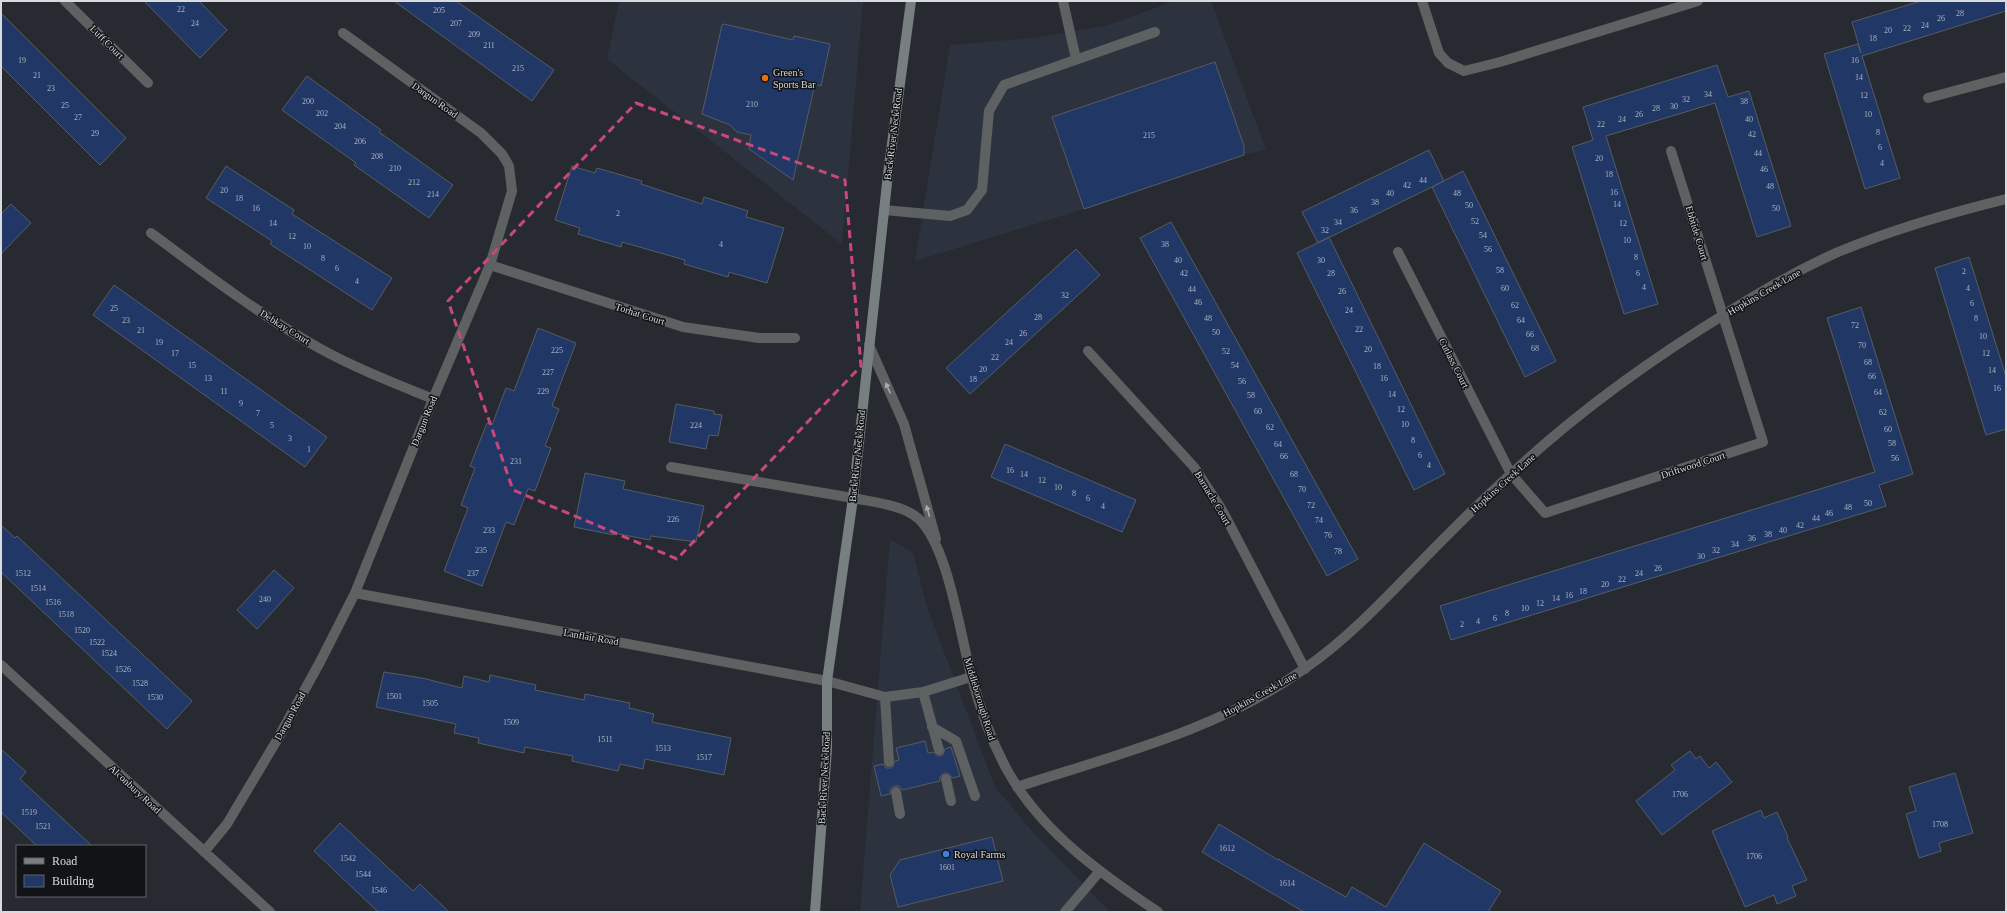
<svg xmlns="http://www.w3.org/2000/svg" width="2007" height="913" font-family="'Times New Roman',serif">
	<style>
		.built { fill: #2c333e }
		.building { fill: #213867; stroke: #575b62 }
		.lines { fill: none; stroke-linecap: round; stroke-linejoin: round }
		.lane { stroke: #5d6162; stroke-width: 10 }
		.street { stroke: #5d6162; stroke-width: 10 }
		.secondary { stroke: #787f80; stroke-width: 10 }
		.oneway { fill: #a7aaac }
		.marked { fill: none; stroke: #c8487c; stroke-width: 3; stroke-dasharray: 8 5; stroke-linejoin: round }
		.food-dot { fill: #e8710a; stroke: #121316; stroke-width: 1.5 }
		.shop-dot { fill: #3f7fe0; stroke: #121316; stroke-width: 1.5 }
		.labels { text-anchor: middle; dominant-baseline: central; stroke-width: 3; stroke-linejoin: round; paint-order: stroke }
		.number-label { font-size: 8px; fill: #aab2c0 }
		.street-label { font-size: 10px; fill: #d8dade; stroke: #121316 }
		.poi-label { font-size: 10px; fill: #d8dade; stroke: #121316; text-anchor: start }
	</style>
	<rect width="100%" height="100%" fill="#272b31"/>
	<path class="built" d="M619,1H863L842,244L607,59Z
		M1174,1H1211L1266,150L1246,154L1084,209L915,261L950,45L1034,38L1109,25Z
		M890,539L913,553L927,607L995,787L1032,831L1110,912H860Z"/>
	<path class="building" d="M144,1H199L227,30L200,58Z
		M394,1H456L554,70L532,101Z
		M1921,1H2006V11L1862,56L1900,178L1865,189L1824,54L1858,44L1861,53L1852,22Z
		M1,13L126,138L100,165L1,66Z
		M724,24L793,40L794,36L830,44L821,86L815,84L793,180L749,149L751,135L737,132L730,125L702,114L722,25Z
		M1215,62L1244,146V155L1084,209L1052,117Z
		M1717,65L1728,97L1749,91L1791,226L1757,237L1715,103L1606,136L1658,304L1624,314L1572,147L1593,140L1583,107Z
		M307,76L381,130L379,132L453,185L429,218L354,165L356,163L282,110Z
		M1429,150L1444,181L1318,243L1302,212Z
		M226,166L294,210L292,214L392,278L372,310L270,244L272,241L206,198Z
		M572,166L595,173L597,168L642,181L641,184L702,204L704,197L748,211L746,217L784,228L767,283L729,272L728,277L684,264L685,260L622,242L621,247L578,234L580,228L555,220Z
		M1463,171L1556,361L1525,377L1432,187Z
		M11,204L31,223L1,254V214Z
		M1171,222L1358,559L1327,576L1140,238Z
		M1329,237L1445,474L1414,490L1297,253Z
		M1076,249L1100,275L970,394L946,368Z
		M1969,257L2006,377V429L1986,435L1935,268Z
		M114,285L327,437L305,467L93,315Z
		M1861,307L1913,474L1879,485L1886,506L1451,640L1440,606L1875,472L1827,318Z
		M538,328L576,343L552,406L559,409L545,446L551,448L535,491L528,489L514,525L506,522L482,586L444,571L468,508L461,505L475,468L470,466L487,423L492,425L506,388L514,391Z
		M676,404L714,411V414L722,415L718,436L709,435L706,449L669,442Z
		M1005,444L1136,500L1122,532L991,477Z
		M585,473L625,481L623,489L704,506L696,542L651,536L650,540L614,533V535L574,527Z
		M1,525L15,538L17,536L192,701L167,729L1,572Z
		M274,570L294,588L257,629L237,610Z
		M384,672L422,678L462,688L464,676L489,682L490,675L536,685L535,690L584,700L585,694L630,703L629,708L654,714L652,722L731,738L724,775L645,759L643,769L620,764L618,771L572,761L573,756L525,747L524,753L478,743L479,738L454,733L456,724L376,707Z
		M925,741L928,753L933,752L938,756L943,755L945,749L951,747L960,776L952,778L948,773H944L940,777V781L902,790L899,786H894L890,789V794L881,796L874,766L883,764L886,768H892L895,761L899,760L896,748Z
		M1,749L26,772L20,779L92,846H37L1,812Z
		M1690,751L1696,759L1700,756L1709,768L1716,762L1732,782L1662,835L1636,801L1675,770L1671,765Z
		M1955,773L1973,833L1939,843L1941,851L1919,858L1906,814L1916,811L1909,787Z
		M1761,810L1764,818L1777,812L1788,837L1787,838L1807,880L1792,886L1796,896L1777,904L1774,895L1745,907L1712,831Z
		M340,823L413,891L420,884L449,912H378L314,851Z
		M1219,824L1278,860V859L1346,897L1352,887L1386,907L1424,843L1501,891L1488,912H1304L1202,852Z
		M992,837L1003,881L898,907L890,875L900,860Z"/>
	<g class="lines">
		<path class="lane" d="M1063,1L1076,59
			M1422,1L1439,53L1448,63L1464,71L1500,62L1698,1
			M884,210L950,216L967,210L982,190L989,111L1004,85L1155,32
			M671,467L853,498
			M827,681L885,697L923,692L971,677
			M923,692L939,750
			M885,697L889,762
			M932,727L956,741L975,796
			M946,779L951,801
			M896,792L900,814
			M1065,912L1100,871"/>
		<path class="street" d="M65,1L148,83
			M1928,98L2006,77
			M151,233C206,274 260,315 319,348C355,368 394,383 433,399
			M1398,252L1511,474L1545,513L1763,442L1671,151
			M490,265L683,327L759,338H795
			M869,345L904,424L936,539
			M1088,351L1194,467L1222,510L1305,669
			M853,498C873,502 904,505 919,519C949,548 960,636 972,678C980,709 991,740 1006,768C1040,831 1100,873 1158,912
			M355,593L827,681
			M1,665L270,912
			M1017,787C1115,755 1219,730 1304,669C1346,640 1381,603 1417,566C1447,535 1477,505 1509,476C1576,413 1651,359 1730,311C1765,289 1800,269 1838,252C1893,229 1949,213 2006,199
			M204,852L227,824L277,740L320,662L355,593L433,399L490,265L512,191L509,166L502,154L481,133L343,33"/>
		<path class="secondary" d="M815,912L827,749V681L853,498L888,174L911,1"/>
	</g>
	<defs><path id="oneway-solid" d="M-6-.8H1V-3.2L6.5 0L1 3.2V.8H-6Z"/></defs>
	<g class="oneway">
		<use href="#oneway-solid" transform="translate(888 388) rotate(-114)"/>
		<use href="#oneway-solid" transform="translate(928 511) rotate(-106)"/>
	</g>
	<path class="marked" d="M636,103L845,180L861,366L677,559L513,490L448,301Z"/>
	<circle class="food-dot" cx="765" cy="78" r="4"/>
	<circle class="shop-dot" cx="946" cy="854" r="4"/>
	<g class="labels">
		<g class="number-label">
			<text x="181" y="9">22</text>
			<text x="439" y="10">205</text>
			<text x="1960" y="13">28</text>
			<text x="1941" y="18">26</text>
			<text x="195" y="23">24</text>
			<text x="456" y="23">207</text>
			<text x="1925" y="25">24</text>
			<text x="1907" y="28">22</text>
			<text x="1888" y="30">20</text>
			<text x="474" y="34">209</text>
			<text x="1873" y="38">18</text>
			<text x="489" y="45">211</text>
			<text x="22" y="60">19</text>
			<text x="1855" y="60">16</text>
			<text x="518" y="68">215</text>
			<text x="37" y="75">21</text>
			<text x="1859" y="77">14</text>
			<text x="51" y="88">23</text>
			<text x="1708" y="94">34</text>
			<text x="1864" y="95">12</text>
			<text x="1686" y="99">32</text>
			<text x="308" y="101">200</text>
			<text x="1744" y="101">38</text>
			<text x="752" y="104">210</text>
			<text x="65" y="105">25</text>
			<text x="1674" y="106">30</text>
			<text x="1656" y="108">28</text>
			<text x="322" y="113">202</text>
			<text x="1639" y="114">26</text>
			<text x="1868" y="114">10</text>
			<text x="78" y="117">27</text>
			<text x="1622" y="119">24</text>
			<text x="1749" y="119">40</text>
			<text x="1601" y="124">22</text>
			<text x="340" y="126">204</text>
			<text x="1878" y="132">8</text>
			<text x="95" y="133">29</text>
			<text x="1752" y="134">42</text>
			<text x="1149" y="135">215</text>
			<text x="360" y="141">206</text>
			<text x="1880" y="147">6</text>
			<text x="1758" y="153">44</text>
			<text x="377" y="156">208</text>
			<text x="1599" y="158">20</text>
			<text x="1882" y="163">4</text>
			<text x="395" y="168">210</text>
			<text x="1764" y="169">46</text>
			<text x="1609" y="174">18</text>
			<text x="1423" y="180">44</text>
			<text x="414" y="182">212</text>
			<text x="1407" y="185">42</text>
			<text x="1770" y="186">48</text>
			<text x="224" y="190">20</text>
			<text x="1614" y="192">16</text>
			<text x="1390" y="193">40</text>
			<text x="1457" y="193">48</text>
			<text x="433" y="194">214</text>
			<text x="239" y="198">18</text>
			<text x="1375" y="202">38</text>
			<text x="1617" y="204">14</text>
			<text x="1469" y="205">50</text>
			<text x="256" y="208">16</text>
			<text x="1776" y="208">50</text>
			<text x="1354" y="210">36</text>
			<text x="618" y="213">2</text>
			<text x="1475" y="221">52</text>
			<text x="1338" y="222">34</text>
			<text x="273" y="223">14</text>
			<text x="1623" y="223">12</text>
			<text x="1325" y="230">32</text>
			<text x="1483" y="235">54</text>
			<text x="292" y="236">12</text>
			<text x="1627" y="240">10</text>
			<text x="721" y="244">4</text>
			<text x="1165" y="244">38</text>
			<text x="307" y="246">10</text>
			<text x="1488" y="249">56</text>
			<text x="1636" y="257">8</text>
			<text x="323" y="258">8</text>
			<text x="1178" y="260">40</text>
			<text x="1321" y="260">30</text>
			<text x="337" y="268">6</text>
			<text x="1500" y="270">58</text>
			<text x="1964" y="271">2</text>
			<text x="1184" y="273">42</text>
			<text x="1331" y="273">28</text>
			<text x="1638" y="273">6</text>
			<text x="357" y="281">4</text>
			<text x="1644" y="287">4</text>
			<text x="1505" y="288">60</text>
			<text x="1968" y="288">4</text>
			<text x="1192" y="289">44</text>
			<text x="1342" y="291">26</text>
			<text x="1065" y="295">32</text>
			<text x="1198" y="302">46</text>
			<text x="1972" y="303">6</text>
			<text x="1515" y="305">62</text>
			<text x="114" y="308">25</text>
			<text x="1349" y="310">24</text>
			<text x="1038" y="317">28</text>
			<text x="1208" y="318">48</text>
			<text x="1976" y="318">8</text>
			<text x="126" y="320">23</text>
			<text x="1521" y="320">64</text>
			<text x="1855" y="325">72</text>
			<text x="1359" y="329">22</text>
			<text x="141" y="330">21</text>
			<text x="1216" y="332">50</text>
			<text x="1023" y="333">26</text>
			<text x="1530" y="334">66</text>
			<text x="1983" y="336">10</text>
			<text x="159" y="342">19</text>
			<text x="1009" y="342">24</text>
			<text x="1862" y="345">70</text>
			<text x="1535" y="348">68</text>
			<text x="1368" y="349">20</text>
			<text x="557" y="350">225</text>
			<text x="1226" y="351">52</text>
			<text x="175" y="353">17</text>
			<text x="1986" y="353">12</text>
			<text x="995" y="357">22</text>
			<text x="1868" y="362">68</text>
			<text x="192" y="365">15</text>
			<text x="1235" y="365">54</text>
			<text x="1377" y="366">18</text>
			<text x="983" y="369">20</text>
			<text x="1992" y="370">14</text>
			<text x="548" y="372">227</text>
			<text x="1872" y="376">66</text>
			<text x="208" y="378">13</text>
			<text x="1384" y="378">16</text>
			<text x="973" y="379">18</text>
			<text x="1242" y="381">56</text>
			<text x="1997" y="388">16</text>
			<text x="224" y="391">11</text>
			<text x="543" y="391">229</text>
			<text x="1878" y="392">64</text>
			<text x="1392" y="394">14</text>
			<text x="1251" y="395">58</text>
			<text x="241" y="403">9</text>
			<text x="1401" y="409">12</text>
			<text x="1258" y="411">60</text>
			<text x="1883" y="412">62</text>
			<text x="258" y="413">7</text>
			<text x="1405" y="424">10</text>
			<text x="272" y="425">5</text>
			<text x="696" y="425">224</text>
			<text x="1270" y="427">62</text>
			<text x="1888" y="429">60</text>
			<text x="290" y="438">3</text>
			<text x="1413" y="440">8</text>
			<text x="1892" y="443">58</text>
			<text x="1278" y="444">64</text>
			<text x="309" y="449">1</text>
			<text x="1420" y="455">6</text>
			<text x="1284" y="456">66</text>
			<text x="1895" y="458">56</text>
			<text x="516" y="461">231</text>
			<text x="1429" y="465">4</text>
			<text x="1010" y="470">16</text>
			<text x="1024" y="474">14</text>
			<text x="1294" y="474">68</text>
			<text x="1042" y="480">12</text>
			<text x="1058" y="487">10</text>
			<text x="1302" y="489">70</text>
			<text x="1074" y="493">8</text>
			<text x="1088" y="498">6</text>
			<text x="1868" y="503">50</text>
			<text x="1311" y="505">72</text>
			<text x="1103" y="506">4</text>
			<text x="1848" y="507">48</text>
			<text x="1829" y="513">46</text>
			<text x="1816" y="518">44</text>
			<text x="673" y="519">226</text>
			<text x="1319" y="520">74</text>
			<text x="1800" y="525">42</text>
			<text x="489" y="530">233</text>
			<text x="1783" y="530">40</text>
			<text x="1768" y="534">38</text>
			<text x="1328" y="535">76</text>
			<text x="1752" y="538">36</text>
			<text x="1735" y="544">34</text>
			<text x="481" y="550">235</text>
			<text x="1716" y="550">32</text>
			<text x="1338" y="551">78</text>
			<text x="1701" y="556">30</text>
			<text x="1658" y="568">26</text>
			<text x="23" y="573">1512</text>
			<text x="473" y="573">237</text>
			<text x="1639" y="573">24</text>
			<text x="1622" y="579">22</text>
			<text x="1605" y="584">20</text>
			<text x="38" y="588">1514</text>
			<text x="1583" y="591">18</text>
			<text x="1569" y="595">16</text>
			<text x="1556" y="598">14</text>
			<text x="265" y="599">240</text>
			<text x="53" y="602">1516</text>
			<text x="1540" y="603">12</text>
			<text x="1525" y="608">10</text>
			<text x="1507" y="613">8</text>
			<text x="66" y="614">1518</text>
			<text x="1495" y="618">6</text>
			<text x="1478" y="621">4</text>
			<text x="1462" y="624">2</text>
			<text x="82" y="630">1520</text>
			<text x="97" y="642">1522</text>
			<text x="109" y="653">1524</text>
			<text x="123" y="669">1526</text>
			<text x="140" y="683">1528</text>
			<text x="394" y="696">1501</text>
			<text x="155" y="697">1530</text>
			<text x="430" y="703">1505</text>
			<text x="511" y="722">1509</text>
			<text x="605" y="739">1511</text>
			<text x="663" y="748">1513</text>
			<text x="704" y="757">1517</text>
			<text x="1680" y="794">1706</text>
			<text x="29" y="812">1519</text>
			<text x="1940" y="824">1708</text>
			<text x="43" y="826">1521</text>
			<text x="1227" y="848">1612</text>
			<text x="1754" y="856">1706</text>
			<text x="348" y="858">1542</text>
			<text x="947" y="867">1601</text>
			<text x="363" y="874">1544</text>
			<text x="1287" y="883">1614</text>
			<text x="379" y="890">1546</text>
		</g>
		<g class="street-label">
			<text transform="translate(107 42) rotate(45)">Luff Court</text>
			<text transform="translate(435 100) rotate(36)">Dargun Road</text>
			<text transform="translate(893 134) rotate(-83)">Back River Neck Road</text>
			<text transform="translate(1697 233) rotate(73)">Ebbtide Court</text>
			<text transform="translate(1764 292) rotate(-30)">Hopkins Creek Lane</text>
			<text transform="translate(640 314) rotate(18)">Torhat Court</text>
			<text transform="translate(285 327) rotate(32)">Debkay Court</text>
			<text transform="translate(1454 363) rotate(63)">Cutlass Court</text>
			<text transform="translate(424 421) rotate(-68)">Dargun Road</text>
			<text transform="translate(857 456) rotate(-84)">Back River Neck Road</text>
			<text transform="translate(1693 465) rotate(-18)">Driftwood Court</text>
			<text transform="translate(1503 483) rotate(-42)">Hopkins Creek Lane</text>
			<text transform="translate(1213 498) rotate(59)">Barnacle Court</text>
			<text transform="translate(591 637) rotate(10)">Lanflair Road</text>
			<text transform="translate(1260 694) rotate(-29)">Hopkins Creek Lane</text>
			<text transform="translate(980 699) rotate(73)">Middleborough Road</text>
			<text transform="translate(290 716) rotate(-61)">Dargun Road</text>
			<text transform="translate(824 778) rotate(-87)">Back River Neck Road</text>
			<text transform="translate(135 789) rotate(43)">Alconbury Road</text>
		</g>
		<g class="poi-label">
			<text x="773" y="72">Green's<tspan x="773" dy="12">Sports Bar</tspan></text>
			<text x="954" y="854">Royal Farms</text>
		</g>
	</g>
	<rect width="2007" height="913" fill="none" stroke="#d8dade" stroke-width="4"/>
	<rect x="16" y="845" width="130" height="52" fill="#121316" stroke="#616366"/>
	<rect x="24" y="858" width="20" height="6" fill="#787f80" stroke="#616366"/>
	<text x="52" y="865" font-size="12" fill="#d8dade">Road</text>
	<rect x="24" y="875" width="20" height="12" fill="#213867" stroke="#616366"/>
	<text x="52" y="885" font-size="12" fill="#d8dade">Building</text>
</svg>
